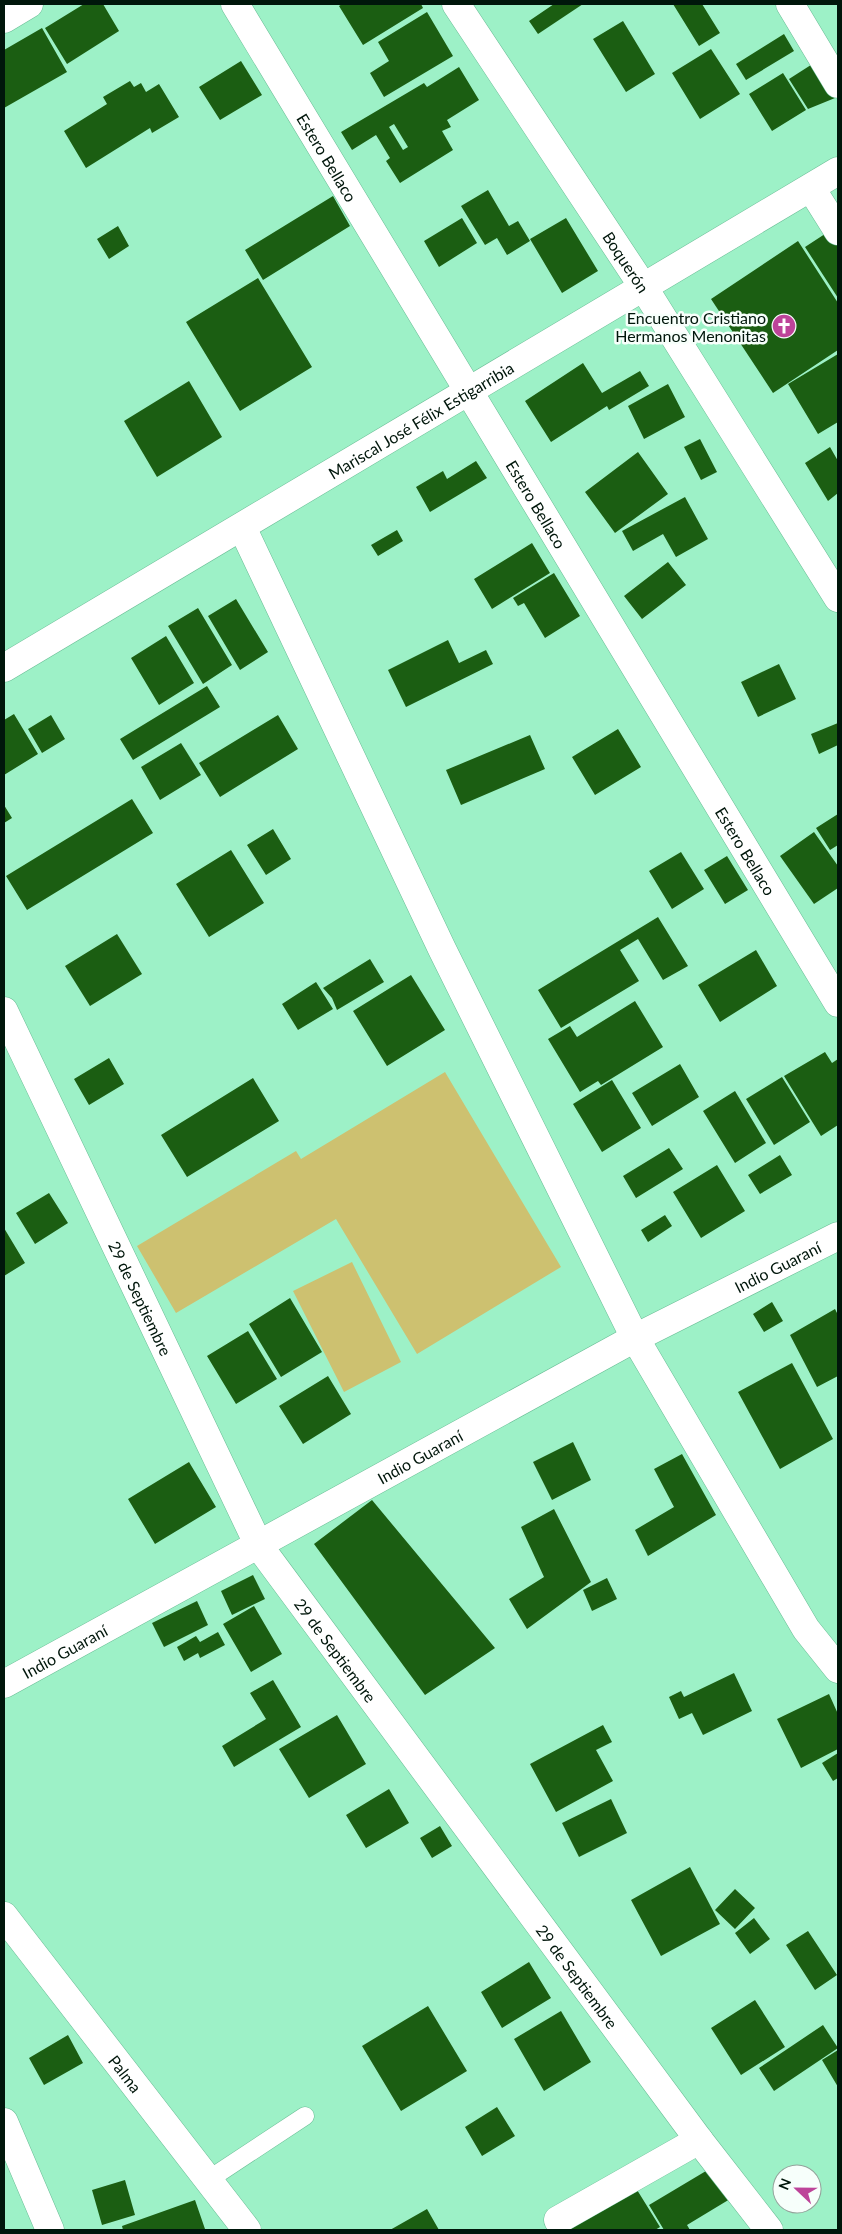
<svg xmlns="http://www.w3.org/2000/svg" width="842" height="2234" font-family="Lato,sans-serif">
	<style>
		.green { fill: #cdc170 }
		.building { fill: #1b5e12; fill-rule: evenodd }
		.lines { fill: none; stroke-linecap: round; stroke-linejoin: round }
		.service-casing { stroke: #69bd95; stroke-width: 19 }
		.minor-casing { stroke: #69bd95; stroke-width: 29 }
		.tertiary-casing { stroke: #69bd95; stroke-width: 29 }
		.service { stroke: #fff; stroke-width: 18 }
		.minor { stroke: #fff; stroke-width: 28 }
		.tertiary { stroke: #fff; stroke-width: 28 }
		.labels { text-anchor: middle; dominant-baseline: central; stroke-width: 5; stroke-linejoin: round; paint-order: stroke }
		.street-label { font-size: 16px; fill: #00160b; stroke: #f7fffb }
		.poi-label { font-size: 16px; fill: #00160b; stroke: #f7fffb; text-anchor: end }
	</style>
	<rect width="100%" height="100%" fill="#9df1c7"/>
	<path class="green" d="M445,1072L561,1267L417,1354L336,1219L176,1313L137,1246L296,1151L301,1159Z
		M352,1262L401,1362L344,1392L293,1291Z"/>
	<path class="building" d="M84,4H103L119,31L67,64L45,28Z
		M342,4H421L423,8L363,45L339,6Z
		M554,4H583L538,34L529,21Z
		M673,4H702L720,33L699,46Z
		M427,12L453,56L384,97L370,73L389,61L378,42Z
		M623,21L655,74L626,92L593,39Z
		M42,28L67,72L4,108V50Z
		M784,34L794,51L746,80L736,64Z
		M711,49L740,94L700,119L672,73Z
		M241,61L262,95L220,120L199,87Z
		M814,63L835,98L808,109L789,79Z
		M459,67L479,100L447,120L451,127L442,131L453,150L400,183L386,161L390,158L376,135L352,150L341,132L424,83L427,87ZM394,124L408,147L403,150L389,127Z
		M783,73L806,110L772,131L749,94Z
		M130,81L134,87L141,83L146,92L159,84L179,117L152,133L150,128L86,168L64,131L107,104L103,97Z
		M488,190L509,226L518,221L530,241L507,255L497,238L485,245L461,206Z
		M333,196L350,226L263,280L245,250Z
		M462,218L477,243L439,267L424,241Z
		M566,218L598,271L562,293L530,239Z
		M118,226L129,246L109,259L97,239Z
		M831,230L838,241V298L805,247Z
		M798,241L838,303V350L773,393L711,299Z
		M258,278L312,367L240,411L186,322Z
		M838,354V422L818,434L788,384Z
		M583,363L602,393L640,371L649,386L609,410L607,406L551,442L525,401Z
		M189,381L222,437L157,477L124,421Z
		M668,384L685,417L644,439L628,406Z
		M700,439L717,472L701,480L684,447Z
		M830,447L838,461V493L828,501L805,463Z
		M638,452L668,494L615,533L585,492Z
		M476,461L487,478L430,512L416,487L443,471L447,479Z
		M685,497L708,539L676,557L663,534L633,551L622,531Z
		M397,530L403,541L378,556L371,545Z
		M532,543L550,573L492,609L474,579Z
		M668,562L686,585L642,619L624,596Z
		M554,573L580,616L545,638L524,603L518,606L513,598Z
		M236,599L268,652L240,670L208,616Z
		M198,608L232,665L203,684L168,626Z
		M166,636L194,683L159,705L131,658Z
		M448,640L459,663L486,650L493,664L406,707L388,670Z
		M779,664L796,699L758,717L741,682Z
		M207,686L220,707L133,760L120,739Z
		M14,714L38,754L4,775V720Z
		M51,715L65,739L42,753L28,729Z
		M278,715L298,749L220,797L199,763Z
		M838,723V745L819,754L811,734Z
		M618,729L641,767L595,795L572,757Z
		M530,735L545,769L461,805L446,770Z
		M181,743L201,775L160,800L141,767Z
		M132,799L153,833L27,910L6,876Z
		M4,805L12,818L4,823Z
		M838,814V845L830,850L816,828Z
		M273,829L291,859L266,875L247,845Z
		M814,832L838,866V888L814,904L780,856Z
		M231,850L264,903L209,937L176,884Z
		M681,852L704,889L672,909L649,871Z
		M727,856L748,890L725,904L704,870Z
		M658,917L688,966L663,980L638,939L620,950L639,981L561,1028L538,990Z
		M117,934L142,974L90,1006L65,966Z
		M756,950L777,986L720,1022L698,985Z
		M370,959L384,982L337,1010L332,998L323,988Z
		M411,975L445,1030L387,1066L353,1011Z
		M316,982L333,1009L298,1030L282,1004Z
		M635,1001L663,1047L601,1085L598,1081L580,1092L548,1039L570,1026L577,1037Z
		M825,1052L832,1063L838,1059V1125L821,1136L784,1076Z
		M109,1058L124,1084L89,1105L74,1079Z
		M680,1064L699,1097L652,1126L632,1093Z
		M782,1077L810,1122L774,1145L746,1099Z
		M253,1078L279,1121L187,1177L161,1135Z
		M612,1080L641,1128L602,1152L573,1104Z
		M735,1091L766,1143L735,1163L703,1111Z
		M669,1148L683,1169L636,1198L623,1176Z
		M780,1155L792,1175L760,1194L748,1175Z
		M717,1165L745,1211L701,1238L673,1192Z
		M49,1193L68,1223L35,1244L16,1213Z
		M665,1215L672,1226L648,1242L641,1230Z
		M4,1228L25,1263L4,1276Z
		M290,1298L322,1352L281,1377L249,1324Z
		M772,1302L783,1321L764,1332L753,1314Z
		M835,1309L838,1315V1376L817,1387L790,1335Z
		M248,1331L277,1379L236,1404L207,1356Z
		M792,1363L833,1439L780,1469L738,1392Z
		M328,1376L351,1414L303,1444L279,1406Z
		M573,1442L591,1480L552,1500L533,1462Z
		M682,1454L716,1515L648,1556L635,1530L674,1507L654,1469Z
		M189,1462L216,1507L155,1544L128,1499Z
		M372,1500L495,1648L425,1695L314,1544Z
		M554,1509L591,1582L527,1629L509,1599L544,1577L521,1527Z
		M253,1575L265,1599L232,1615L221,1591Z
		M607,1578L617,1599L592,1611L583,1590Z
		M197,1601L208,1625L164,1647L152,1623Z
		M254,1606L282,1654L251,1672L223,1624Z
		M218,1632L225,1645L200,1658L198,1653L184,1661L177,1647L196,1636L200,1642Z
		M734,1673L752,1711L703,1735L692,1713L679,1719L669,1697L681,1691L684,1697Z
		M273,1680L301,1727L234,1767L222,1746L266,1719L250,1693Z
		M829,1694L838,1714V1749L801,1768L777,1719Z
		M337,1715L366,1764L309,1798L279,1749Z
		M603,1725L612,1742L596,1750L613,1781L556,1812L530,1764Z
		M838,1753V1778L833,1781L822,1763Z
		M389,1789L409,1823L366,1848L346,1815Z
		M611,1799L627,1833L579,1857L562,1823Z
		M440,1826L452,1846L432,1858L420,1838Z
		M690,1867L720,1924L661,1956L631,1900Z
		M735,1889L755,1908L735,1929L715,1910Z
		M754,1918L770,1939L750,1954L735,1933Z
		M808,1931L837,1975L815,1990L786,1945Z
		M529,1962L551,1998L502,2028L481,1992Z
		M755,2000L785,2047L741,2075L711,2028Z
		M428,2006L467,2071L401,2111L362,2046Z
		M561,2011L591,2062L544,2091L514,2039Z
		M823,2025L838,2048L774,2091L759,2068Z
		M68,2035L83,2063L44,2085L29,2058Z
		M838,2050V2087L822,2060Z
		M497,2107L515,2136L482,2156L465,2127Z
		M711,2168L730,2199L687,2225L690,2230H664L649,2205Z
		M125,2180L135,2215L102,2225L92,2190Z
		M634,2185L660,2227L655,2230H568L566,2226Z
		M195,2200L205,2229L123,2230L122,2226Z
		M427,2209L439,2230H390Z"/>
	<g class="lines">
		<g class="service-casing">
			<path id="service" d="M208,2180L305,2116"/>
		</g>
		<g class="minor-casing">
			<g id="minor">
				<path id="s1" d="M235,4L838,1003"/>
				<path id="s2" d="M456,4L644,288L838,598"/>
				<path d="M790,4L838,84"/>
				<path d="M4,19L29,4"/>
				<path d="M811,188L838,231"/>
				<path d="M242,527L442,949L635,1338L806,1629L838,1669"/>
				<path id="s3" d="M4,1011L259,1546L699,2140L769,2230"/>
				<path id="s4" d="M4,1684L635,1338L838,1236"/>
				<path d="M4,2122L50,2230"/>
				<path d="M558,2220L699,2140"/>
			</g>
		</g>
		<g class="tertiary-casing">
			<g id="tertiary">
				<path id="s5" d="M4,668L838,171"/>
				<path id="s6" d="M4,1916L247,2230"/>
			</g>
		</g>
		<use href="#service" class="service"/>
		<use href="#minor" class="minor"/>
		<use href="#tertiary" class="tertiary"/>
	</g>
	<defs>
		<g id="church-disc" transform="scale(1.25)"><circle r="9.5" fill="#bd4499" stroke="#f7fffb"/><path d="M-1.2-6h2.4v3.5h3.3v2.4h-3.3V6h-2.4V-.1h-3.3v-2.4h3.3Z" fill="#fff"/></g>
	</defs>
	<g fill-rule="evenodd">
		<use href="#church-disc" x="784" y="326"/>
	</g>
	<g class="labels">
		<g class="street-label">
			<text stroke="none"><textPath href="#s1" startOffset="179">Estero Bellaco</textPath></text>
			<text stroke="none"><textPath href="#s2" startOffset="309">Boquerón</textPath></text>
			<text stroke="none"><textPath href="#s5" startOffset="485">Mariscal José Félix Estigarribia</textPath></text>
			<text stroke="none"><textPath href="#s1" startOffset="584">Estero Bellaco</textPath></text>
			<text stroke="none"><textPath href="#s1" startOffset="989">Estero Bellaco</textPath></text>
			<text stroke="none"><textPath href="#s4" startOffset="879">Indio Guaraní</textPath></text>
			<text stroke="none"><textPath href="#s3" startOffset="318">29 de Septiembre</textPath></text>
			<text stroke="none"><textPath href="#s4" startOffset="474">Indio Guaraní</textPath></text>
			<text stroke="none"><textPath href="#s3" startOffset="722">29 de Septiembre</textPath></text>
			<text stroke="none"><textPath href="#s4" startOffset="69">Indio Guaraní</textPath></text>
			<text stroke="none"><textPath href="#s3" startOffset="1128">29 de Septiembre</textPath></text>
			<text stroke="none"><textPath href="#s6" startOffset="199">Palma</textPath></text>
		</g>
		<g class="poi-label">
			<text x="766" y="317">Encuentro Cristiano<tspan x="766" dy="18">Hermanos Menonitas</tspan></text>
		</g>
	</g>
	<rect width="842" height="2234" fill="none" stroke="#00160b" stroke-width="10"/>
	<g transform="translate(797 2189) rotate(292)"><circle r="24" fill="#f7fffb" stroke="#94a29b"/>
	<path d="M0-4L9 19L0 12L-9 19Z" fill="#bd4499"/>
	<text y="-8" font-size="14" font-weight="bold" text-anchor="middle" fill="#00160b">N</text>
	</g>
</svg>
